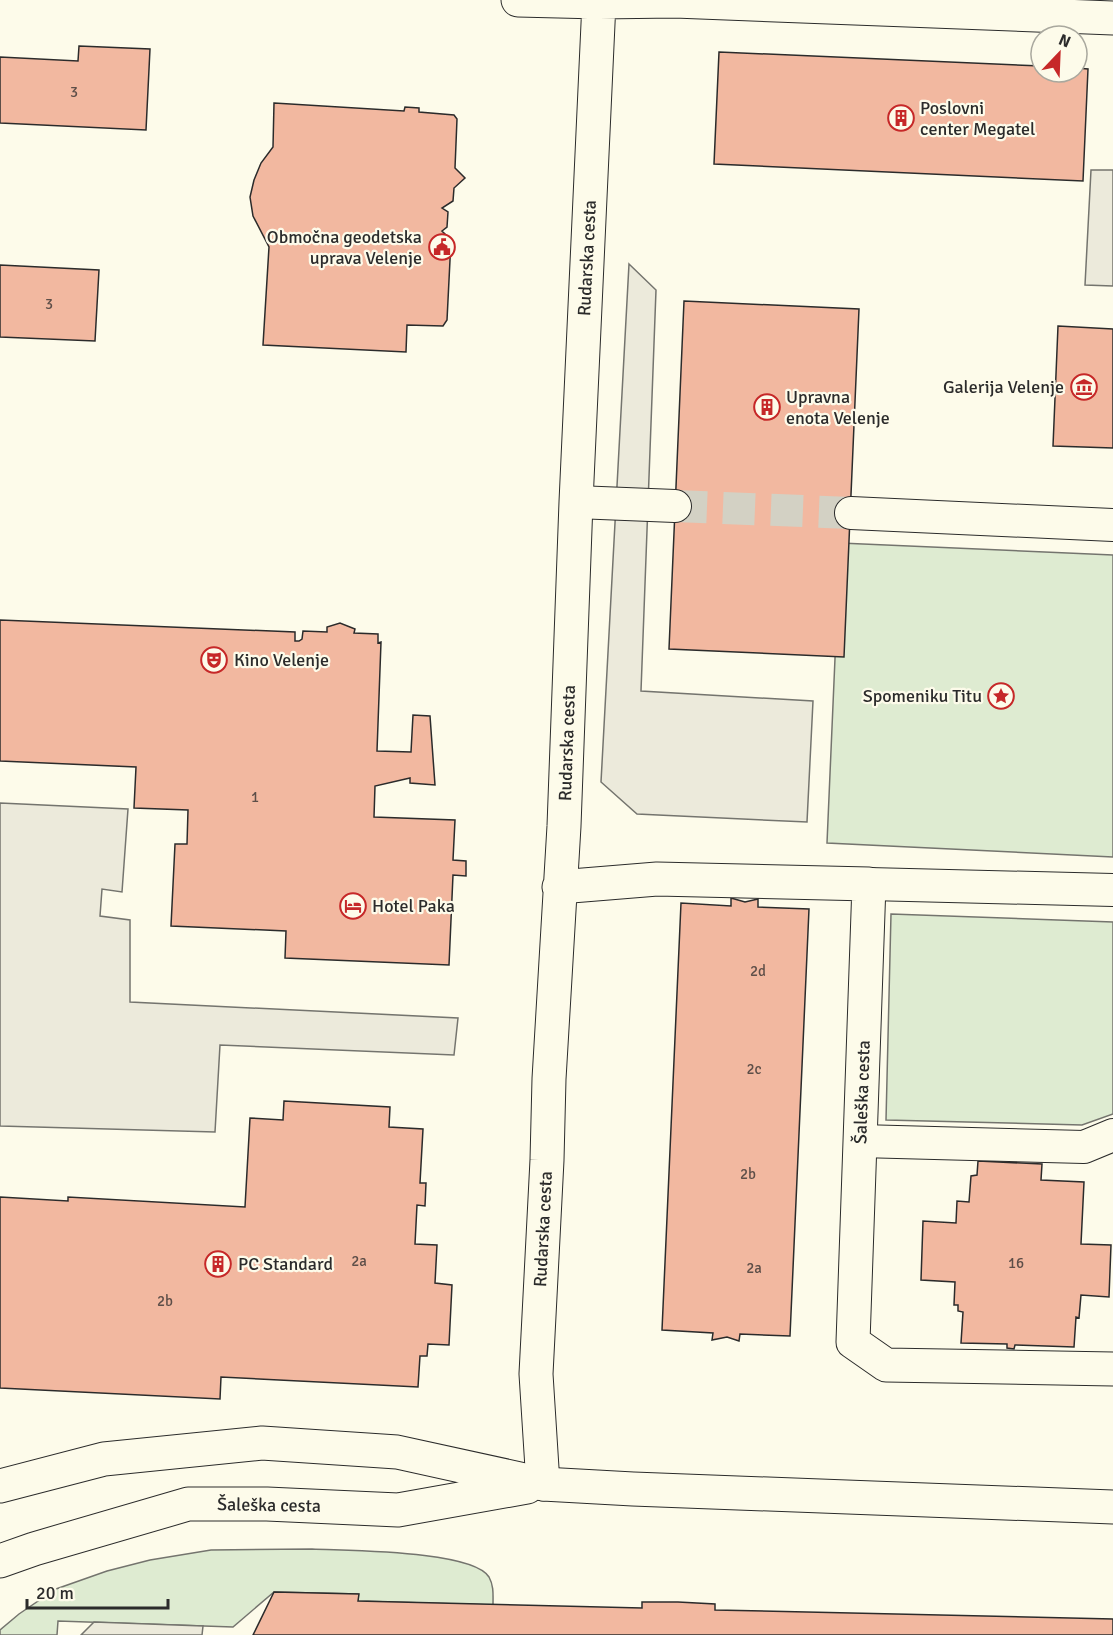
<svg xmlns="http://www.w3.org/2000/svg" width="1113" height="1635" font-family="Signika,sans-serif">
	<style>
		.green { fill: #deebd1; stroke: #74746e; stroke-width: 1.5 }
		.parking { fill: #eceadb; stroke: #74746e; stroke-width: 1.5 }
		.building { fill: #f2b8a0; stroke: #2b2b2b; stroke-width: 1.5 }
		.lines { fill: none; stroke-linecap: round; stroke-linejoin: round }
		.pedestrian-tunnel { stroke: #d3d1c4; stroke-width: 32; stroke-dasharray: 32 16; stroke-linecap: butt }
		.pedestrian-casing { stroke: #2b2b2b; stroke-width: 34 }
		.minor-casing { stroke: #2b2b2b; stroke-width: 35 }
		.primary-casing { stroke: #2b2b2b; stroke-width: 35 }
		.pedestrian { stroke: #fdfbea; stroke-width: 32 }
		.minor { stroke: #fdfbea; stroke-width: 33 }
		.primary { stroke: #fdfbea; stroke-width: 33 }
		.labels { text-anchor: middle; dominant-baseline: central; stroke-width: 4.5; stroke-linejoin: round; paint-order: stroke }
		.number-label { font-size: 15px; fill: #5d4e48 }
		.poi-label { font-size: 18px; fill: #2b2b2b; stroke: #fdfbea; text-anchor: start }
		.street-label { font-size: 18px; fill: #2b2b2b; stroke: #fdfbea }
	</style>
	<rect width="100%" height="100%" fill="#fdfbea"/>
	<path class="green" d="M840,543L1113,555V857L827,843Z
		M891,914L1113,922V1114L1082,1125L886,1120Z
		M312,1549C345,1551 472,1550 489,1577C494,1586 493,1595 493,1605L358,1601V1594L274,1592L233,1627L58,1621L57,1635H0V1630L19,1614L56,1589L107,1571L150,1560L211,1550Z"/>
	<path class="parking" d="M1091,170H1113V286L1085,285Z
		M629,264L656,290L641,691L813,701L807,822L637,814L601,782Z
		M0,803L128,809L122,892L102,889L100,916L130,920V1002L458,1018L454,1055L220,1045L215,1132L0,1126Z
		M94,1622L203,1626L202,1635H81Z"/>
	<path class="building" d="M79,46L150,49L146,130L0,123V57L78,61Z
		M719,52L1041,66V72H1077V68L1088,69L1083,181L714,164Z
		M274,103L404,111L405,107L419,108V112L454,115L457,119L455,168L465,178L454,188L453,201L442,208L448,212L447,227L442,231L451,240L447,320L443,326L407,325L406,352L263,345L269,247L253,216L250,197L254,180L261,163L273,147Z
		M0,265L99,270L95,341L0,337Z
		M684,301L859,309L844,657L669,649Z
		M1058,326L1113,329V448L1053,446Z
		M0,620L295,632V641H299L302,639L303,631L327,632V627L340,623L355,629L354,633L378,634V643L381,642L377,751L411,752L413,715L430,716L435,785L410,783V778L375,786L374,817L455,820L453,860L466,861V876L453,875L449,965L285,958L286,931L171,926L175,844H187L188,810L134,808L136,767L0,761Z
		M731,898L745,902L758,899V907L809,909L790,1336L740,1334L739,1341L727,1337L712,1340L713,1333L662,1330L681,903L731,906Z
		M284,1101L390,1107L389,1127L423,1129L420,1183H426L425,1206L417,1205L415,1244L437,1245L435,1283L452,1285L449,1345L428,1344L427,1356H420L418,1387L221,1377L220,1399L0,1388V1197L68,1201V1197L245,1207L250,1118L283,1120Z
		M978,1161L1042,1164L1041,1180L1084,1182L1081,1244L1111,1245L1109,1297L1081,1295L1079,1318L1076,1317L1074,1347L1015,1345L1014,1349L1007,1348V1344L961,1343L963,1312L958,1311V1305H954L955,1282L921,1280L923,1221L956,1223L957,1201L969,1202L971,1176L977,1175Z
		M274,1592L359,1594L358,1601L642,1608V1602H678L715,1604V1610L1113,1619V1635H253Z"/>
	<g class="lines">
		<path class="pedestrian-tunnel" d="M675,506L851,513"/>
		<g class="pedestrian-casing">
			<path id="pedestrian" d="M576,502L675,506
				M851,513L1113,525
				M869,884L1113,890
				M860,1141L1084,1147L1113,1135"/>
		</g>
		<g class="minor-casing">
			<path id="minor" d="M518,0L599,2L675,1L1113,18
				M559,887L657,879L869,884L853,1342L886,1365L1113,1369
				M543,1484L536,1374L547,1160L549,1079L564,826L576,502L599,2"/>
		</g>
		<g class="primary-casing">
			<path id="primary" d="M0,1486L104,1459L262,1443L397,1452L543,1484L633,1489L1113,1507
				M0,1561L34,1549L188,1504H267L398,1510L527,1487"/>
		</g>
		<use href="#pedestrian" class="pedestrian"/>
		<use href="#minor" class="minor"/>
		<use href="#primary" class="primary"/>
	</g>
	<defs>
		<g id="building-ring" transform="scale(1.35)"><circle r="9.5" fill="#fdfbea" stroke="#c62828" stroke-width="1.5"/><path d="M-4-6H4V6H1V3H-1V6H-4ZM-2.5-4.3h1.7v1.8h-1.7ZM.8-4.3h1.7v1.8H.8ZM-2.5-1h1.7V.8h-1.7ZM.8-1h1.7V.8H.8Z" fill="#c62828"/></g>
		<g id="civic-ring" transform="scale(1.35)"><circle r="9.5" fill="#fdfbea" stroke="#c62828" stroke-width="1.5"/><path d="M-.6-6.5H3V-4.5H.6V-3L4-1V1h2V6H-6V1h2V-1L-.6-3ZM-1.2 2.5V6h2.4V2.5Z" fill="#c62828"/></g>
		<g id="museum-ring" transform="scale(1.35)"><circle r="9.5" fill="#fdfbea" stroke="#c62828" stroke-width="1.5"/><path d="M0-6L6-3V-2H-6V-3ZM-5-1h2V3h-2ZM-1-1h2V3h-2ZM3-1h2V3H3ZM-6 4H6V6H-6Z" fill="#c62828"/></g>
		<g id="theatre-ring" transform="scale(1.35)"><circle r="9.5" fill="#fdfbea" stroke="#c62828" stroke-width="1.5"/><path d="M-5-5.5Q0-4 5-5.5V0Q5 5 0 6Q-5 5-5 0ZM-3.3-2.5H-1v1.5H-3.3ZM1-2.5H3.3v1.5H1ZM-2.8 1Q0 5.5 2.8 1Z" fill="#c62828"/></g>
		<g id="sight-ring" transform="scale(1.35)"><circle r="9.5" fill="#fdfbea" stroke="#c62828" stroke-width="1.5"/><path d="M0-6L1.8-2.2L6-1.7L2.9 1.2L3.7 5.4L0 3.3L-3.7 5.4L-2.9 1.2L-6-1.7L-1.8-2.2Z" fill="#c62828"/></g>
		<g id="hotel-ring" transform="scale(1.35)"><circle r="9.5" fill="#fdfbea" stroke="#c62828" stroke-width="1.5"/><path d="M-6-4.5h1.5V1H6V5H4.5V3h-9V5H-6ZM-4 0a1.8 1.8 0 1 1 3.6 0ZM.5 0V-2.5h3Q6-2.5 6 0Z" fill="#c62828"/></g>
	</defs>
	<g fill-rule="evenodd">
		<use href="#building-ring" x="901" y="118"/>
		<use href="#civic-ring" x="442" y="247"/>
		<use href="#museum-ring" x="1084" y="387"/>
		<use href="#building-ring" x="767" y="407"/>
		<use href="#theatre-ring" x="214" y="660"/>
		<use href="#sight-ring" x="1001" y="696"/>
		<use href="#hotel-ring" x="353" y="906"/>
		<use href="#building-ring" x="218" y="1264"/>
	</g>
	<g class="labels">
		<g class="number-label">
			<text x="74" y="92">3</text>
			<text x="49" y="304">3</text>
			<text x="255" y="797">1</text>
			<text x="758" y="971">2d</text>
			<text x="754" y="1069">2c</text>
			<text x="748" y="1174">2b</text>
			<text x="359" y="1261">2a</text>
			<text x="1016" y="1263">16</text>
			<text x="754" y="1268">2a</text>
			<text x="165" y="1301">2b</text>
		</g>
		<g class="poi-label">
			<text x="920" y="108">Poslovni<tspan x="920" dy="21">center Megatel</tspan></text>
			<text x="422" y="237" text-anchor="end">Območna geodetska<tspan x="422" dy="21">uprava Velenje</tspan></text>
			<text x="1064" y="387" text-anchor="end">Galerija Velenje</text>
			<text x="786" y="397">Upravna<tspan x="786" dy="21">enota Velenje</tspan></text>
			<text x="234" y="660">Kino Velenje</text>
			<text x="982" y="696" text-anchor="end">Spomeniku Titu</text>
			<text x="372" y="906">Hotel Paka</text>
			<text x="238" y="1264">PC Standard</text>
		</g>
		<g class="street-label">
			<text transform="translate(587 258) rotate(-87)">Rudarska cesta</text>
			<text transform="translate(567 743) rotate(-88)">Rudarska cesta</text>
			<text transform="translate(862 1092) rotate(-88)">Šaleška cesta</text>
			<text transform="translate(543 1229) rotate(-87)">Rudarska cesta</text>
			<text transform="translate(269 1505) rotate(1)">Šaleška cesta</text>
		</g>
	</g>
	<g transform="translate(1059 54) rotate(23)"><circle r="28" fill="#fdfbea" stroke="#a9a89e" stroke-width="1.5"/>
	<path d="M0-4.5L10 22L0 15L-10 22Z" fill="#c62828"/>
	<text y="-9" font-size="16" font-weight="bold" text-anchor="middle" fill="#2b2b2b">N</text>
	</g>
	<path d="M27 1599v9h141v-9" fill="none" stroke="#2b2b2b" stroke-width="3"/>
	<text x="36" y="1599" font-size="18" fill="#2b2b2b" stroke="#fdfbea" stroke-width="4.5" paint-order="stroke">20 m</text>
</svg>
